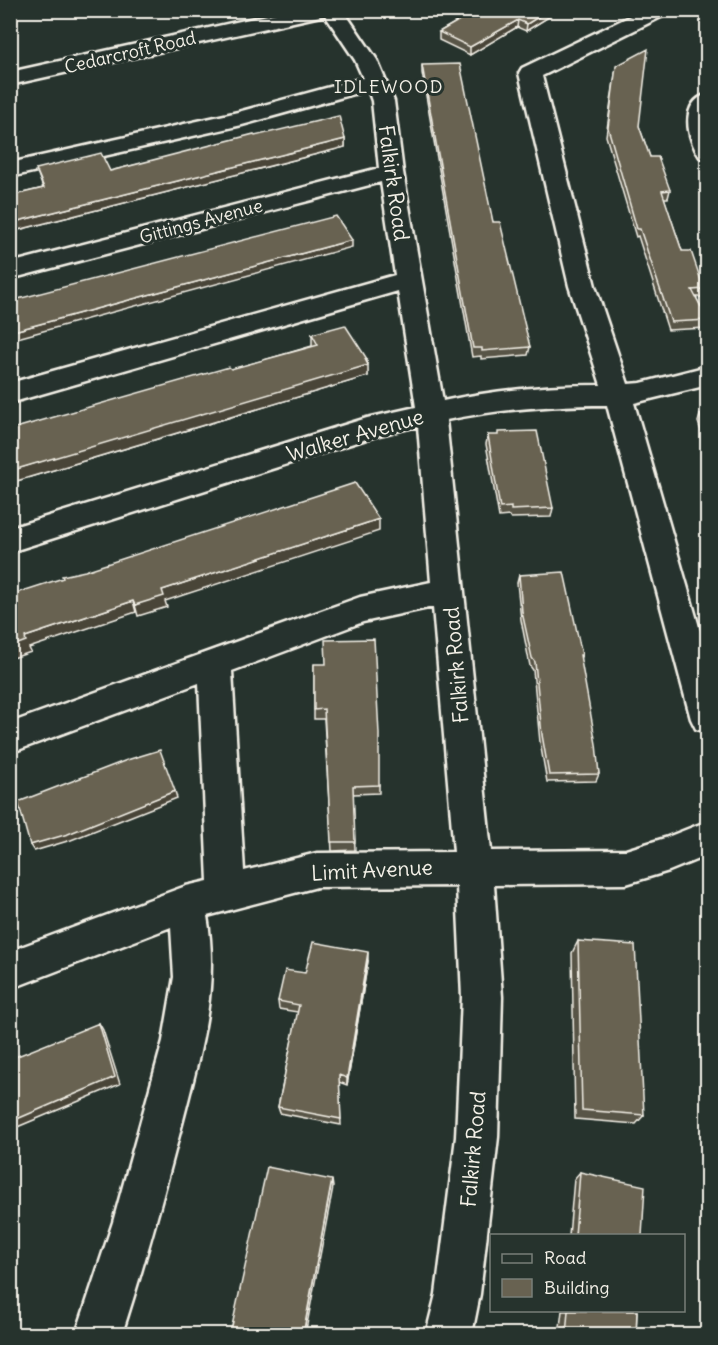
<svg xmlns="http://www.w3.org/2000/svg" width="718" height="1345" font-family="Delius,sans-serif">
	<style>
		.lines { fill: none; stroke-linecap: round; stroke-linejoin: round }
		.minor-casing { stroke: #f4f1e8; stroke-width: 5 }
		.minor { fill: #26332d; fill-rule: evenodd }
		.wall { fill: #595446; stroke: #f4f1e8; stroke-width: 1.5 }
		.shaded-wall { fill: #494539; stroke: #f4f1e8; stroke-width: 1.5 }
		.building { fill: #686251; stroke: #f4f1e8; stroke-width: 1.5 }
		.labels { text-anchor: middle; dominant-baseline: central; stroke-width: 6; stroke-linejoin: round; paint-order: stroke }
		.far-street-label { font-size: 18px; fill: #f4f1e8; stroke: #26332d }
		.far-neighbourhood-label { font-size: 18px; letter-spacing: 1.5px; fill: #f4f1e8; stroke: #26332d }
		.street-label { font-size: 21px; fill: #f4f1e8; stroke: #26332d }
	</style>
	<rect width="100%" height="100%" fill="#26332d"/>
	<filter id="ink" filterUnits="userSpaceOnUse"><feTurbulence type="fractalNoise" baseFrequency=".0167" numOctaves="2"/><feDisplacementMap in="SourceGraphic" scale="12" xChannelSelector="R" yChannelSelector="G"/><feConvolveMatrix kernelMatrix="1 2 1 2 8 2 1 2 1" color-interpolation-filters="sRGB"/></filter>
	<g filter="url(#ink)">
		<g class="lines">
			<g class="minor-casing">
				<path id="minor" d="M290,10H343L377,60L394,101L403,172L443,401C495,390 547,385 601,385L569,286L519,73L522,68L643,10H670L667,14L542,76L595,286L628,384L641,383L708,366V385L634,403L708,658V733L696,729L691,719L607,405C552,405 499,409 446,420L491,851L626,850L665,838L708,821V855L669,871L626,884L494,885L502,997L498,1137L480,1294L472,1334H426L436,1294L456,1137L462,997L457,886L317,887L207,916C220,990 199,1057 181,1128C163,1197 144,1266 122,1334H76L113,1222L163,1041L174,977L171,927L10,989V951L186,886L208,881L199,683L10,753V723L360,597L431,582L418,426L379,435L10,552V528L367,418L416,407L398,291L10,403V383L395,275L381,182L10,279V263L379,168L372,101L368,90L242,125L10,177V163L238,112L363,78L355,60L325,15L10,85V72ZM433,607L454,852L317,853L244,871L232,671L363,622Z
					M708,94V159L700,157C687,139 679,102 708,94Z"/>
			</g>
			<use href="#minor" class="minor"/>
		</g>
		<path class="wall" d="M477,10H560L526,31L517,27L470,55L439,40V32Z
			M422,65L493,222L530,347L528,355L481,359V356L472,357L422,73Z
			M615,74L639,126L650,157L670,190L668,198H664L682,251L704,289L702,297H696L708,319L706,328L668,330L638,236L636,237L606,136Z
			M255,136L345,139V147L10,232V196L43,188L36,169L110,171Z
			M312,334L367,362L368,376L10,483V434L312,346Z
			M708,414V452L698,422L700,415Z
			M488,435L553,508L551,517L510,518L509,516L499,517L486,444Z
			M519,575L582,655L580,659L599,774L596,781L547,782L540,742L533,670L530,666L521,620L517,583Z
			M314,664L379,785V793L353,794L355,850L332,851L324,719H314Z
			M578,941L644,1115L636,1124L575,1119L572,953Z
			M368,961L347,1085L339,1082L341,1125L280,1113L278,1107L298,1012L279,1009L278,1001L305,973Z
			M580,1172L642,1236H569L574,1179Z
			M562,1311H637L636,1335H559Z"/>
		<path class="shaded-wall" d="M549,10H560L526,31L527,24Z
			M518,20L517,27L470,55V47Z
			M345,139V147L10,232V223Z
			M352,240V247L10,340V332Z
			M367,359V365H368V376L10,483V471Z
			M379,519V531L165,601L167,607L138,616L135,605L162,590Z
			M133,601L136,612L29,648L31,652L10,659V647L25,637Z
			M175,791L177,798L71,840L34,851L30,845Z
			M368,952V961L347,1085V1078Z
			M99,1023L103,1030L120,1084L10,1130V1122Z
			M332,1180L333,1187L305,1335H303Z"/>
		<path class="building" d="M477,10H549L527,24L518,20L470,47L439,32Z
			M648,49L639,126L650,157H658L670,190L662,191L682,251H691L704,289L692,290L708,320L671,322L640,229H637L608,128L616,66Z
			M460,64L493,222H500L530,347L482,351V348H473L422,65Z
			M339,116L345,139L10,223V196L44,188L36,169L101,153L110,171L254,134L255,136Z
			M336,216L352,240L10,332V301Z
			M345,325L367,359H365L368,365L10,471V434L14,433L12,429L229,367L231,369L318,345L312,334Z
			M708,414V437L700,415Z
			M537,431L553,508L511,510V507L500,508L488,435H498V432Z
			M355,483L379,519L162,590L164,596L135,605L133,601L25,637L26,641L10,647V595L63,578L62,576L85,571Z
			M564,572L582,655H580L596,744L599,774L549,775L542,735L535,662L532,658L522,612L519,575Z
			M374,639L379,734V785L353,786L355,842H331L324,709L314,710V664H326L325,640Z
			M160,750L175,791L68,834L30,845L18,802L127,760Z
			M578,941L635,945L644,1115L582,1110Z
			M313,942L368,952L347,1078L339,1075L341,1119L278,1107L299,1005L278,1001L285,970L305,973Z
			M99,1023L115,1077L10,1122V1059Z
			M267,1167L332,1180L303,1335H230Z
			M580,1172L645,1186L642,1236H575Z
			M568,1311H637L636,1335H566Z"/>
	</g>
	<g class="labels">
		<g class="far-street-label">
			<text transform="translate(130 52) rotate(-13)">Cedarcroft Road</text>
			<text transform="translate(201 221) rotate(-15)">Gittings Avenue</text>
		</g>
		<g class="far-neighbourhood-label">
			<text x="389" y="86">IDLEWOOD</text>
		</g>
		<g class="street-label">
			<text transform="translate(394 183) rotate(82)">Falkirk Road</text>
			<text transform="translate(355 435) rotate(-16)">Walker Avenue</text>
			<text transform="translate(456 665) rotate(-95)">Falkirk Road</text>
			<text transform="translate(372 870) rotate(-3)">Limit Avenue</text>
			<text transform="translate(473 1149) rotate(-85)">Falkirk Road</text>
		</g>
	</g>
	<rect width="718" height="1345" fill="none" stroke="#26332d" stroke-width="36"/>
	<rect x="18" y="18" width="682" height="1309" fill="none" stroke="#f4f1e8" stroke-width="2" filter="url(#ink)"/>
	<rect x="490" y="1234" width="195" height="78" fill="#26332d" stroke="#787f78" stroke-width="1.5"/>
	<rect x="502" y="1254" width="30" height="9" fill="#26332d" stroke="#787f78" stroke-width="1.5"/>
	<text x="544" y="1264" font-size="18" fill="#f4f1e8">Road</text>
	<rect x="502" y="1279" width="30" height="18" fill="#686251" stroke="#787f78" stroke-width="1.5"/>
	<text x="544" y="1294" font-size="18" fill="#f4f1e8">Building</text>
</svg>
